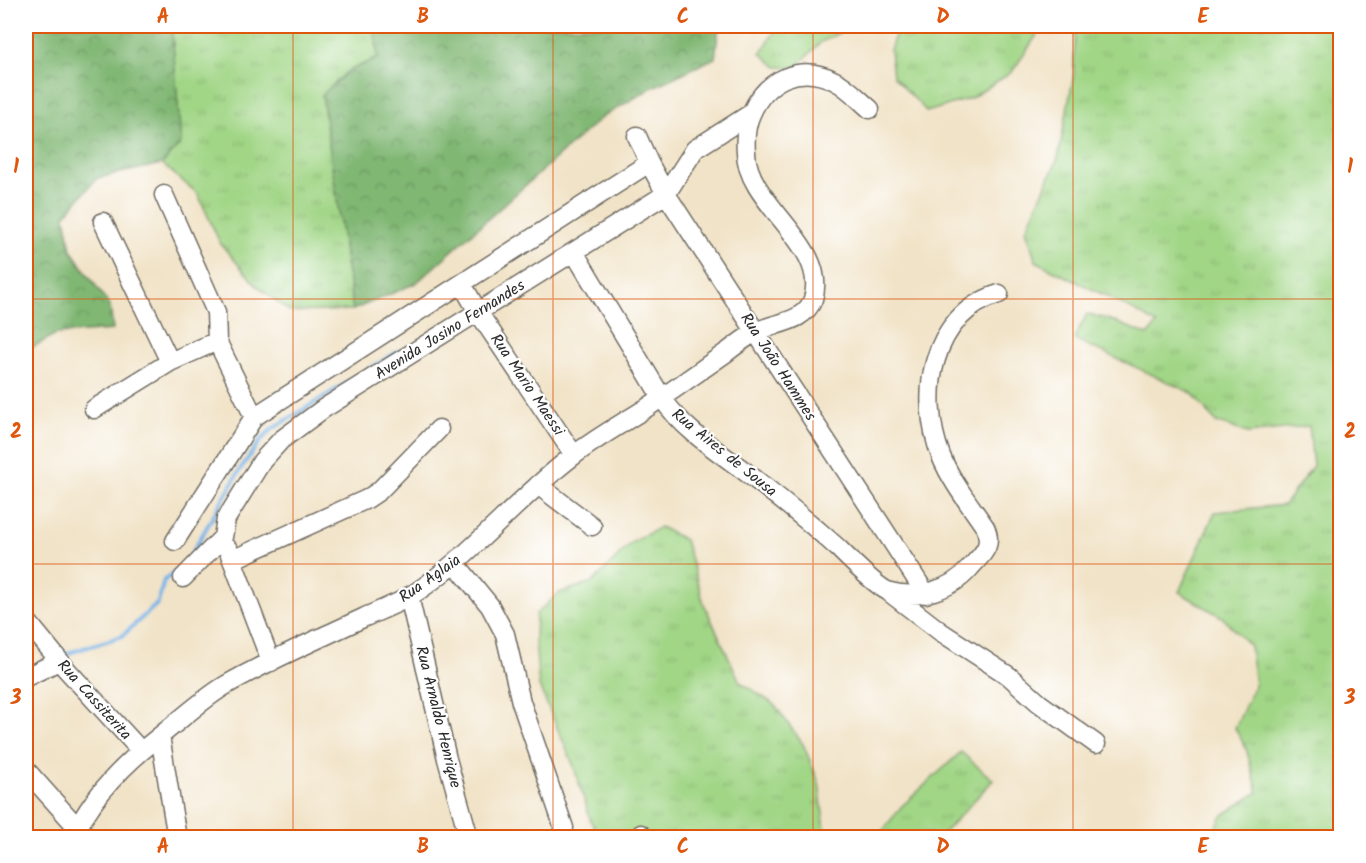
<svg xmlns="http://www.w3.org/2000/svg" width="1366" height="863" font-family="Kalam,sans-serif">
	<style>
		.grass { fill: url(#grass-tufts); stroke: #668058; stroke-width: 1.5 }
		.forest { fill: url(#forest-crowns); stroke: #56714f; stroke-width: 1.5 }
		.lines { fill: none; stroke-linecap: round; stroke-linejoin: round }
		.stream { stroke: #75b2e7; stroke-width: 4 }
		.minor-casing { stroke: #706b62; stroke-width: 21 }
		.minor { stroke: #fff; stroke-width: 18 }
		.grid { fill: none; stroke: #df570e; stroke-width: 1.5; stroke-opacity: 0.55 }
		.labels { text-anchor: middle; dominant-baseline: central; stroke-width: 4.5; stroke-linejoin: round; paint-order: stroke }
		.street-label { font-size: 16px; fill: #2b2b2b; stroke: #fff }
		.neatline { fill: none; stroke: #df570e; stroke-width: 2 }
		.grid-label { font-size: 20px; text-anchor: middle; font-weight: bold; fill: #df570e }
	</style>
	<defs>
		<pattern id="grass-tufts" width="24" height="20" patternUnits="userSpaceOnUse" patternTransform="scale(1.5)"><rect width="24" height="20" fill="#a1d686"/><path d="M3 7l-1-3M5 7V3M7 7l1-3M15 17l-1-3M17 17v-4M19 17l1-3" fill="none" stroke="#8bb874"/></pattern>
		<pattern id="forest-crowns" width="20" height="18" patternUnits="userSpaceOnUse" patternTransform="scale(1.5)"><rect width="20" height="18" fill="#80b773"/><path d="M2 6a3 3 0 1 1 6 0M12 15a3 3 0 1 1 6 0" fill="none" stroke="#69955f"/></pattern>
	</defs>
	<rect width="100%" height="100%" fill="#fff"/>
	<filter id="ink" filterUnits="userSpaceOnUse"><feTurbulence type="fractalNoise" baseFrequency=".0167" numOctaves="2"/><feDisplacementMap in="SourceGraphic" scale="12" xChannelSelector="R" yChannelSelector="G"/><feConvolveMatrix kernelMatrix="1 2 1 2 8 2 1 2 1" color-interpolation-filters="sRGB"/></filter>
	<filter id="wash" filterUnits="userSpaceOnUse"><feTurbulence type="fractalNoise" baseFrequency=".008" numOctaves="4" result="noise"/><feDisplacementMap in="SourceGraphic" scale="24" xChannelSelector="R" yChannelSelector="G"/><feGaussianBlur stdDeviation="1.35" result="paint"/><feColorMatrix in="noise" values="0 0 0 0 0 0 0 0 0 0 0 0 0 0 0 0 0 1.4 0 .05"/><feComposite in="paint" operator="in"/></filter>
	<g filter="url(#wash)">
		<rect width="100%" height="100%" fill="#f1e3c7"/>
		<path class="grass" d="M169,26H374L378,58L348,71L322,96L353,310L290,312L256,285L220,243L198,194L162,164L181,143L172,32Z
			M778,26H853L821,42L795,68L777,67L761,53Z
			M898,26H1043L1012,72L971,98L927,112L893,76L890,50Z
			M1068,26H1340V837L1211,836L1223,815L1258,792L1246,748L1235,728L1255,685L1250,646L1222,617L1179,592L1215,512L1284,505L1313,466L1309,426L1248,433L1216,422L1192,393L1074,339L1087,314L1108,319L1148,335L1157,324C1119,300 1076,283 1036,261L1026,230L1058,158L1074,74L1075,29Z
			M660,527L685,540L704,604L740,682L774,704L803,744L819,783L825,830L831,837H602L591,822L573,764L539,686L535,641L536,614L559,593L593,582L631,543Z
			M961,752L993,780L940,837H878L901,807Z"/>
		<path class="forest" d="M26,26H169L172,32L181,143L162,164L97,178L65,215L71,250L110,306L113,330L56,334L26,351Z
			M374,26H719L715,58L651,88L601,118L416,283L353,310L322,95L348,71L378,58Z"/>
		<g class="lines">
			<path class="stream" d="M62,655L122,636L158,603L164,580L185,565L241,468L261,440L272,429L399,351"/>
		</g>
	</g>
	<g filter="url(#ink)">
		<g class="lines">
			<g class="minor-casing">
				<path id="minor" d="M637,136L649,163L666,194L926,594
					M164,195L216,312L217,341L254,417
					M103,222L170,362
					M574,252L662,398C682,428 714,449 743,470C776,495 807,520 838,548C847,557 879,589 890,592C917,599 950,591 969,569C981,555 994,547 985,527C970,505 951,481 941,456C918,396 930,315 999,294
					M462,284L478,312L574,455
					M94,409L170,362L217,341
					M538,485L592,526
					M175,541L254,417L649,163
					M228,549L271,662
					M232,560L367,499L379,491L439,429
					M455,563L490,606L505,634L521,702L564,828
					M183,578L223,537L226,519L262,461L281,440L323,409L666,194L695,149L750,114
					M889,592L941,632L1009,676L1039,703L1096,744
					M409,596L447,759L469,838
					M26,620L67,670L141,751
					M26,677L59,661
					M160,736L177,838
					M26,770L77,827
					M641,834L642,838
					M73,838C90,799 122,766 155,740C178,722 201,700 226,685C271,659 319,639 365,617C381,610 397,604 412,595C472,556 516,499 573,456C596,438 623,423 648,407C675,389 701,370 727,352C736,345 745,338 754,333C773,322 804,324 813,299C830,245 746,204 746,152C745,140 746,125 751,114C766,79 800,63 835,81C848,87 859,100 870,109"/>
			</g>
			<use href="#minor" class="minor"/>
		</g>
	</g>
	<path class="grid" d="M293,26V838M553,26V838M813,26V838M1073,26V838M26,299H1340M26,564H1340"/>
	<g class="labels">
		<g class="street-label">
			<text transform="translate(450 330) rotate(-32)">Avenida Josino Fernandes</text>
			<text transform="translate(778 367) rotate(57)">Rua João Hammes</text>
			<text transform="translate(527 385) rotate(56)">Rua Mario Maessi</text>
			<text transform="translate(724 453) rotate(39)">Rua Aires de Sousa</text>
			<text transform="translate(430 579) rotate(-35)">Rua Aglaia</text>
			<text transform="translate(94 700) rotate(48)">Rua Cassiterita</text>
			<text transform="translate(438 717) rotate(76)">Rua Arnaldo Henrique</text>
		</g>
	</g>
	<rect width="1366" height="863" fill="none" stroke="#fff" stroke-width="66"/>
	<rect x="33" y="33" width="1300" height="797" class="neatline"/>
	<g class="grid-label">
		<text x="163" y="23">A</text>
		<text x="423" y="23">B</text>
		<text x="683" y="23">C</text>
		<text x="943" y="23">D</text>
		<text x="1203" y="23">E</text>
		<text x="16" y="173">1</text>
		<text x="1350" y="173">1</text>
		<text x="16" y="438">2</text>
		<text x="1350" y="438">2</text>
		<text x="16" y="704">3</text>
		<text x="1350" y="704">3</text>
		<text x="163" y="853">A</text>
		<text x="423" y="853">B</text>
		<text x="683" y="853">C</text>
		<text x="943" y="853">D</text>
		<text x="1203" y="853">E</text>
	</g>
</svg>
